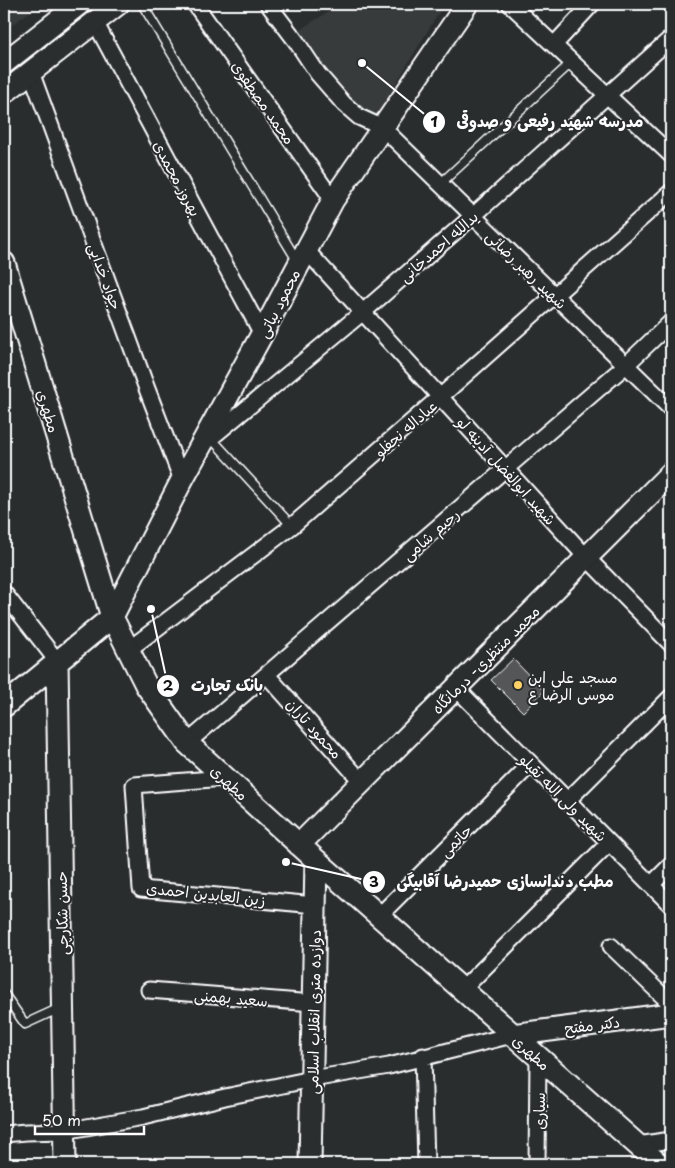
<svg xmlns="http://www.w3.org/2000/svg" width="675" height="1168" font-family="'Playpen Sans','Playpen Sans Arabic',sans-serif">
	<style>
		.built { fill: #373a3b }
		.building { fill: #555758; stroke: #fff }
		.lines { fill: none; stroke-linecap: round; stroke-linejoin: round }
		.lane-casing { stroke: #fff; stroke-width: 11 }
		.street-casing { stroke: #fff; stroke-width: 19 }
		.secondary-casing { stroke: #fff; stroke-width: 25 }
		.lane { stroke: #2a2d2e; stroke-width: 8 }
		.street { stroke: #2a2d2e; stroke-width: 15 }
		.secondary { stroke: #2a2d2e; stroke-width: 21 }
		.poi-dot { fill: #ffd166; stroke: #2a2d2e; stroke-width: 2 }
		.labels { text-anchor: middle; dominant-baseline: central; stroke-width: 4; stroke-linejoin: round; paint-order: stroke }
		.street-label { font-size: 15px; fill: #fff; stroke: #2a2d2e }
		.poi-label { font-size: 15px; fill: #fff; stroke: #2a2d2e; text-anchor: start }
		.leader { fill: none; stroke: #fff; stroke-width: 2 }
		.callout-dot { fill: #fff; stroke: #2a2d2e; stroke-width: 2 }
		.mark-label { font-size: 15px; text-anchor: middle; font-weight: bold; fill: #111 }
		.callout-label { font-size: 16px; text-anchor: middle; font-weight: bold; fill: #fff; stroke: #2a2d2e; stroke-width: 4; stroke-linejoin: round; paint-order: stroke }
	</style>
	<rect width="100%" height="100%" fill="#2a2d2e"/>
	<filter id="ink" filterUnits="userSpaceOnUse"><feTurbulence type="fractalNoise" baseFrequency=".02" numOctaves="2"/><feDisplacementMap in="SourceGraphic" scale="10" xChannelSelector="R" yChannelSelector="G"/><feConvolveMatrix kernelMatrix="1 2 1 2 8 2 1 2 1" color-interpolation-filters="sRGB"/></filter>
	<g filter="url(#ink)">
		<path class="built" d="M4,4H40L4,31Z
			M323,4H444L372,123L338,94L294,33L328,12Z"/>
		<path class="building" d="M513,659L544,691L523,712L491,680Z"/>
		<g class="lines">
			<g class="lane-casing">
				<path id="lane" d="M142,4L298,262
					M440,184L572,62
					M211,438L292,526
					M4,994L25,1024L60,1008"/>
			</g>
			<g class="street-casing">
				<path id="street" d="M195,4L333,200
					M268,4L296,41L318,74L344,104L359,117L383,128L671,409
					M510,4L671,155
					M95,22L262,334
					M554,45L592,4
					M31,72L147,389L182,480
					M306,250L587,558L671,644
					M206,442L363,312L473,216L671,38
					M4,593L57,661
					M128,650L292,526L440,397L671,192
					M267,675L362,782
					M456,688L671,905
					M187,743L626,365L671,322
					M225,778L134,785L141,889L315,905
					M567,801L671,697
					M651,885L671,865
					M379,916L531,764
					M611,946L671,1004
					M149,990L313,1003
					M462,990L609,843
					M423,1056L426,1164
					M4,1134L26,1132L64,1131L143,1117L225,1097L312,1079L389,1066L512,1035
					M638,1145L671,1140
					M537,1164L538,1057"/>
			</g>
			<g class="secondary-casing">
				<path id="secondary" d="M4,63L79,4
					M4,93L118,4
					M4,263L112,617L146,685L187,743L316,860L659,1164
					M57,661L65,1164
					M4,706L112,617L182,480L262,334L333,200L467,4
					M299,845L671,473
					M512,1035L671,1014
					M310,1164L316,860"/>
			</g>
			<use href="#lane" class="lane"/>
			<use href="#street" class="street"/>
			<use href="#secondary" class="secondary"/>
		</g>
	</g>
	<circle class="poi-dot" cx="518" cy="685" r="5"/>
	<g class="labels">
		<g class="street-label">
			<text transform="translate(264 102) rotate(55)">محمد مصطفوی</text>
			<text transform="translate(178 178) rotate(62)">بهروز محمدی</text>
			<text transform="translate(438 246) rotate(-41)">یدالله احمدخانی</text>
			<text transform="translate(527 269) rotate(44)">شهید رهبر رضائی</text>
			<text transform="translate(106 276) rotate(70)">جواد خدایی</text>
			<text transform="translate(278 303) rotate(-63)">محمود بیاتی</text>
			<text transform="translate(49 411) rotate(73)">مطهری</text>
			<text transform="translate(405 428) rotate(-41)">عباداله نجفلو</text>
			<text transform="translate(507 470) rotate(48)">شهید ابوالفضل آدینه لو</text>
			<text transform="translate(430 534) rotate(-41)">رحیم شامی</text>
			<text transform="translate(485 659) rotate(-45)">محمد منتظری- درمانگاه</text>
			<text transform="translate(315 728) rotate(48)">محمود تاران</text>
			<text transform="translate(230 782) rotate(42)">مطهری</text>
			<text transform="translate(564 797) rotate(45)">شهید ولی الله تقیلو</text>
			<text transform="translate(455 840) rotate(-45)">حاتمی</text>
			<text transform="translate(206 893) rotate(6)">زین العابدین احمدی</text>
			<text transform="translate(61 913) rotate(-91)">حسن شکارچی</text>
			<text transform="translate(231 997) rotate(5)">سعید بهمنی</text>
			<text transform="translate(313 1012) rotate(-89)">دوازده متری انقلاب اسلامی</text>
			<text transform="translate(592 1024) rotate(-7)">دکتر مفتح</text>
			<text transform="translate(532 1052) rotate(42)">مطهری</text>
			<text transform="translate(538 1111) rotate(-90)">سیاری</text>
		</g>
		<g class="poi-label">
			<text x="528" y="676">مسجد علی ابن<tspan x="528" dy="17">موسی الرضا ع</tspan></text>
		</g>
	</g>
	<path class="leader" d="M362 63L434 122M151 609L168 686M286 862L374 882"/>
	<g class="callout-dot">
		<circle cx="362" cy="63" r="5"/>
		<circle cx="151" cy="609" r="5"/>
		<circle cx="286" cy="862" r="5"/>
		<circle cx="434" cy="122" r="12"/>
		<circle cx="168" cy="686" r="12"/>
		<circle cx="374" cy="882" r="12"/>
	</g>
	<g class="mark-label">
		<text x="434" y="127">1</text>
		<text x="168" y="691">2</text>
		<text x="374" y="887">3</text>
	</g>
	<g class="callout-label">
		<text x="550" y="127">مدرسه شهید رفیعی و صدوقی</text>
		<text x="227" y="691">بانک تجارت</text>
		<text x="505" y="887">مطب دندانسازی حمیدرضا آقابیگی</text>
	</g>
	<rect width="675" height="1168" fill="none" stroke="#2a2d2e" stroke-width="20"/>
	<rect x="10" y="10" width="655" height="1148" fill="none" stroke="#fff" stroke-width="2" filter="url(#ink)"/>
	<path d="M35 1126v8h109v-8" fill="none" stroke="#ffffff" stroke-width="2.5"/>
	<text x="42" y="1126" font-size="15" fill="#ffffff" stroke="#2a2d2e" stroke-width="4" paint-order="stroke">50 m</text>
</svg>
